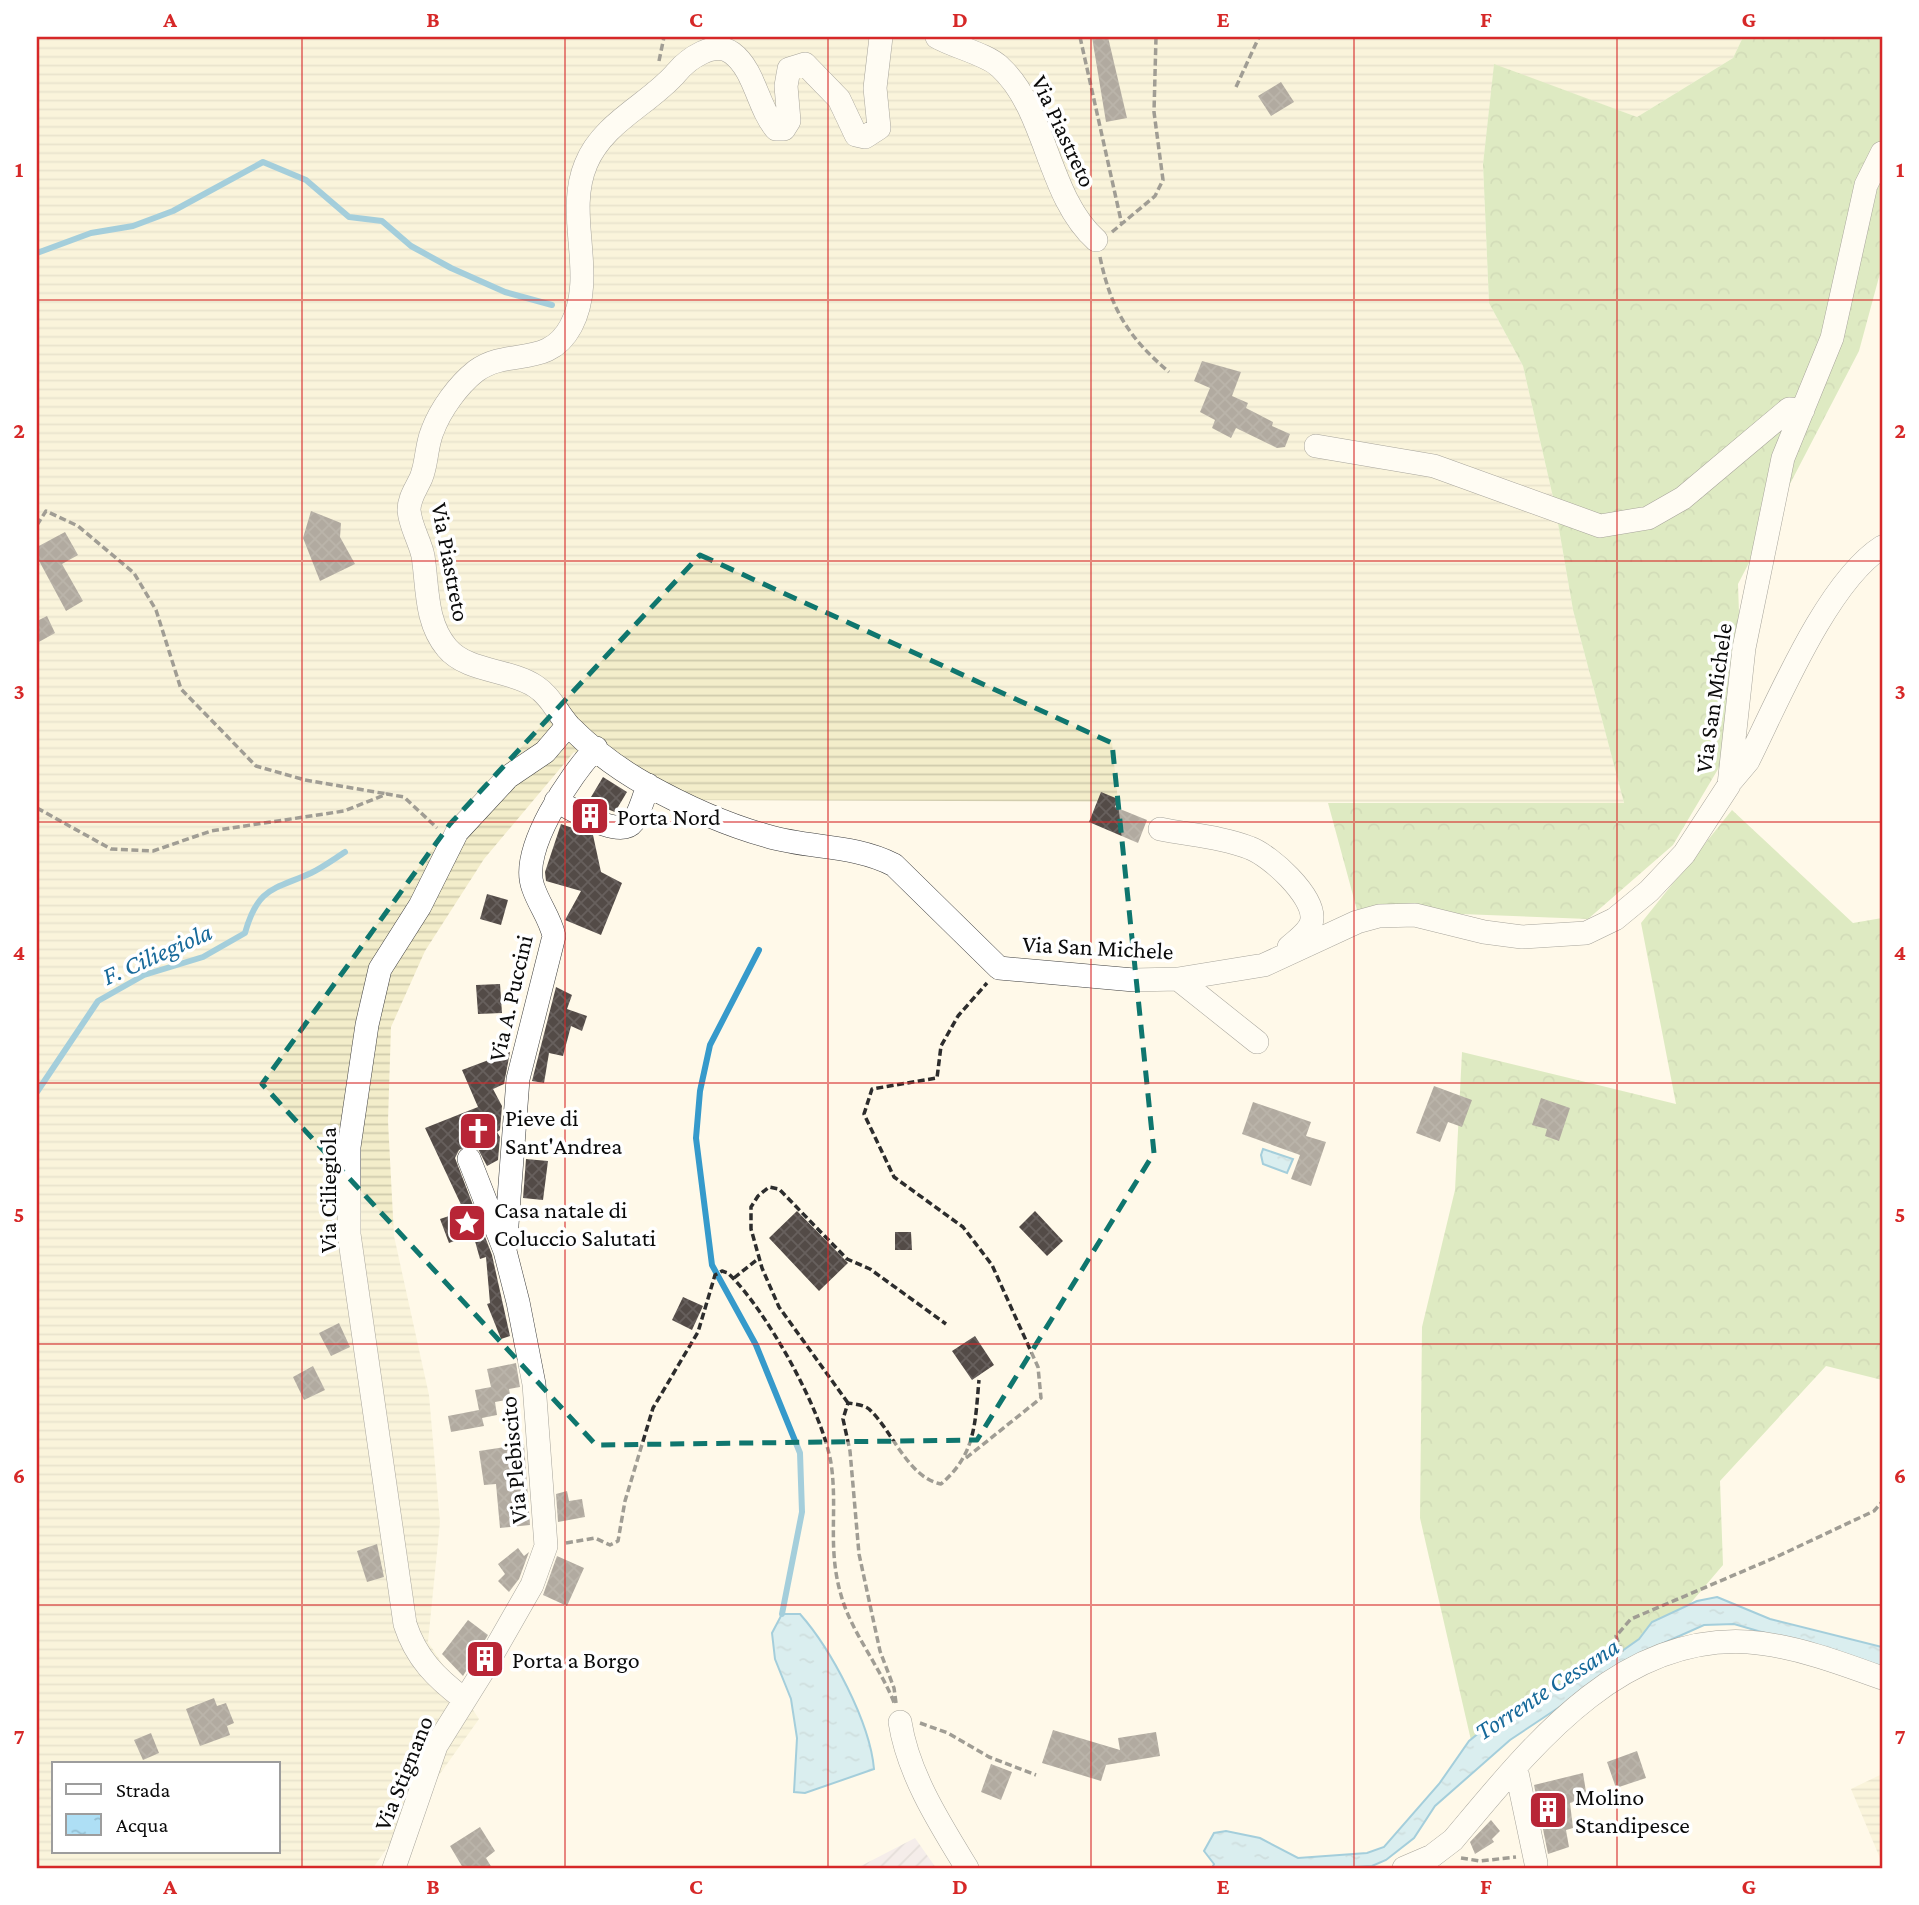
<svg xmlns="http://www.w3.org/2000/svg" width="1919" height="1905" font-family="'Crimson Pro',serif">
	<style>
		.industrial { fill: url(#industrial-furrows) }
		.farmland { fill: url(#farmland-rules); fill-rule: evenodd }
		.forest { fill: url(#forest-crowns) }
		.water { fill: url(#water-ripples); stroke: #369acb; stroke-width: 2 }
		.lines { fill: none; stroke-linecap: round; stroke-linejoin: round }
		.stream { stroke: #369acb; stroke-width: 6 }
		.building { fill: url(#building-cross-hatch) }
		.minor-casing { stroke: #3e3e3e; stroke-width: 24 }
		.path { stroke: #2d2d2d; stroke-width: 3.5; stroke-dasharray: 7 3.5; stroke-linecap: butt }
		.minor { stroke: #fff; stroke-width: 23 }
		.marked { fill: none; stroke: #0f766e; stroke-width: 5; stroke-dasharray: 14 9; stroke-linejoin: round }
		.grid { fill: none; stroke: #d62828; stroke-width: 2; stroke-opacity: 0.55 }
		.labels { text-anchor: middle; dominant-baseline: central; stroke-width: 7; stroke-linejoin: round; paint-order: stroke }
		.street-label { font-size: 24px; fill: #0b0b0b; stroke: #fff }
		.poi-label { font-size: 24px; fill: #0b0b0b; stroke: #fff; text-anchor: start }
		.water-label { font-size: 26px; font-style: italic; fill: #17699a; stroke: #fff }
		.neatline { fill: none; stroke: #d62828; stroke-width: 2.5 }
		.grid-label { font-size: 23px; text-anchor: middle; font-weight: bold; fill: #d62828 }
	</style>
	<defs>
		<pattern id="industrial-furrows" width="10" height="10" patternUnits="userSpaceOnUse" patternTransform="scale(1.75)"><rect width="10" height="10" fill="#e8deea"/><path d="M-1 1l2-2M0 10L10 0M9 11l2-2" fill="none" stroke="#c6bdc7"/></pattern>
		<pattern id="farmland-rules" width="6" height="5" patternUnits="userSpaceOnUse" patternTransform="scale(1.75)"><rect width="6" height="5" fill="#f3edca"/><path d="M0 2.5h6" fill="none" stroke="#cfcaac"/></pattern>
		<pattern id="forest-crowns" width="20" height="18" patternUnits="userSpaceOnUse" patternTransform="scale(1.75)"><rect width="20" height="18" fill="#b7d893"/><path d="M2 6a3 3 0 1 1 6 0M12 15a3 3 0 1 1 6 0" fill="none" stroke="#9cb87d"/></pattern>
		<pattern id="water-ripples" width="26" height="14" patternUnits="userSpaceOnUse" patternTransform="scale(1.75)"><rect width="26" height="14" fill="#aedff5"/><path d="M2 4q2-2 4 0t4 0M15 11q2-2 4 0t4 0" fill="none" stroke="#94bed1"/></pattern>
		<pattern id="building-cross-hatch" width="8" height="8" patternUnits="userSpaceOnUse" patternTransform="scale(1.75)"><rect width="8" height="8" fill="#534b47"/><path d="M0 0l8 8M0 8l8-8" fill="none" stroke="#67605d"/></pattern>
	</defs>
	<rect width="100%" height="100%" fill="#fff9e9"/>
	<path class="industrial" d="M915,1838L936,1868H857Z"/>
	<path class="farmland" d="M37,37H1743L1733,58L1637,117L1494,65L1483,164L1489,303L1523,366L1555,506L1573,610L1624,803L648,800L574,752L484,859L425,951L391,1027L388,1121L394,1236L429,1395L440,1522L428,1642L479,1719L373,1868H37ZM54,1763H278V1851H54Z
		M1882,1774V1863L1851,1789Z"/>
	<path class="forest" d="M1743,37H1882V266L1859,351L1738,584L1743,727L1673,845L1588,919L1357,910L1328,803H1624L1573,610L1555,506L1523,366L1489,303L1483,164L1494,64L1637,117L1733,58Z
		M1732,810L1853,923L1882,918V1380L1826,1366L1720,1481L1723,1565L1666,1632L1473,1749L1420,1518L1422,1327L1455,1190L1462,1052L1676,1104L1641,923Z"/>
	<path class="water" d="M1263,1149L1293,1159L1287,1173L1263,1164L1261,1155Z
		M1717,1597L1770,1619L1882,1647V1667L1734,1624L1704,1625L1657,1646L1606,1676L1510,1740L1435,1806L1414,1838L1386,1860L1372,1866L1337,1868H1212L1214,1864L1204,1851L1214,1833L1226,1831L1260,1838L1298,1858L1367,1853L1384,1847L1439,1784L1469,1741L1485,1728L1526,1707L1573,1676L1602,1665L1639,1639L1652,1622L1697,1601Z
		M782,1614H800C831,1649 870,1722 874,1769L805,1793L794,1792L797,1738L791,1699L775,1659L772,1633Z"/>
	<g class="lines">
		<path class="stream" d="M37,253L91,233L133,226L173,211L263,162L306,180L349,217L382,221L411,246L451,268L505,292L552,305
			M759,950L710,1045L700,1091L696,1138L712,1265L756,1345L800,1453L802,1512L782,1614
			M37,1092L98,1001L144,975L203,957L245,933C258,887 273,890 311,873C323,867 334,859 345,852"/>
	</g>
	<path class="building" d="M1092,37H1108L1127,118L1106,122Z
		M1281,82L1294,102L1271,116L1258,96Z
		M1202,361L1241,372L1232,396L1248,403L1246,408L1273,422L1272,426L1290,434L1285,447L1277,448L1236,428L1231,438L1212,428L1215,420L1200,412L1210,388L1194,381Z
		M311,511L341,523L340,537L355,564L320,581L303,538Z
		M65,532L78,555L62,564L83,601L66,611L37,557V547Z
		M47,616L55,633L37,643V621Z
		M603,777L627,792L615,812L588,802Z
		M1101,792L1118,799L1115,807L1147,820L1138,843L1089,822Z
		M561,824L593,835L601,872L622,883L601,935L565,920L581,891L546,881L545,872Z
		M487,894L508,900L501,925L480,919Z
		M500,984L502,1013L478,1014L476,985Z
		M556,987L572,995L567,1009L587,1016L582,1031L571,1026L563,1056L549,1053L544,1083L532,1081Z
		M510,1052L504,1084L493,1089L502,1106L500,1130L497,1132L500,1137L498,1160L487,1166L478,1149L470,1145L459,1150L455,1158L492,1255L510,1336L501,1339L487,1304L490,1303L486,1257L480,1259L473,1234L449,1243L440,1219L464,1211L425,1128L478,1107L462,1070Z
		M1434,1086L1472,1100L1462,1127L1448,1122L1440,1142L1416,1133Z
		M1541,1098L1570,1108L1559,1141L1545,1136L1547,1129L1532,1125Z
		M1253,1102L1311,1122L1306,1136L1326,1142L1311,1186L1291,1179L1300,1155L1242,1134Z
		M526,1159L548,1161L543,1200L523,1198Z
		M797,1211L848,1263L819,1291L769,1238Z
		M1035,1211L1063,1241L1047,1256L1019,1227Z
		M895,1232H911L912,1250H895Z
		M683,1297L703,1306L692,1330L672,1320Z
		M339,1323L350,1347L331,1356L319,1333Z
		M975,1336L994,1365L972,1380L952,1351Z
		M516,1363L520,1387L509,1389L511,1399L495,1402L497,1415L482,1418L484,1426L451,1432L448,1416L479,1410L475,1390L491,1387L487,1369Z
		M313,1366L325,1390L304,1400L293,1377Z
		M524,1444L530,1525L500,1528L496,1484L484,1485L479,1451Z
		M567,1491L569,1501L582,1499L585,1517L558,1522L556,1494Z
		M377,1544L384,1577L367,1582L357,1551Z
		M518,1548L524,1556L529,1552L519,1579L509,1592L498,1581L505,1574L498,1564Z
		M557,1556L584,1568L567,1606L543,1595Z
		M468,1620L488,1635L463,1676L442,1654Z
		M214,1698L217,1706L226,1703L234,1723L227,1726L230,1735L200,1746L186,1709Z
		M1053,1730L1120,1750L1118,1738L1156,1732L1160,1756L1106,1765L1101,1781L1042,1763Z
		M151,1733L159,1753L143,1760L134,1740Z
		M1637,1751L1646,1778L1616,1788L1607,1762Z
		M991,1764L1012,1772L1001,1800L981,1792Z
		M1583,1773L1587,1798L1570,1803L1573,1828L1566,1830L1569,1847L1548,1854L1534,1785Z
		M1491,1820L1500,1831L1492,1839L1494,1842L1475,1854L1470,1842Z
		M480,1827L495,1851L486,1858L492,1868H463L450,1846Z"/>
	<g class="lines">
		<g class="minor-casing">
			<path id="minor" d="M881,37L875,88L879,128L865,137L856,135L839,99L805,64L789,69L786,86L789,121L784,129H776C758,108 755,70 732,53C714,40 688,59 677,72C650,104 603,122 586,164C564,216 598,275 571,326C548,369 509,347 476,371C458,385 440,410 432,432C426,447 427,464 421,478C416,489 409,498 409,510C410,526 420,541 423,556C428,588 425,622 447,648C467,672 509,669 535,686C551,696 557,713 570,727C592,749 620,770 647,785C683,805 727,825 767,836C810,849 853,844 894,865L999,968L1134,980L1178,979L1264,965L1357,922L1379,916L1415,915L1484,932L1522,937L1586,933L1615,919L1649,891L1684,854L1729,785L1744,648L1783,458L1832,338L1866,185L1882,153
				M937,37C954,47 987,54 1000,67C1047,110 1047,196 1096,240
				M1316,446L1434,466L1600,526L1648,518L1683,498L1789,409L1803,410
				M1732,780L1748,761C1778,701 1827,582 1882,547
				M556,801C571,808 620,840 633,822C640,812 644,797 648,785
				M1160,829C1189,835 1223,837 1250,848C1271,856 1313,895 1312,918C1312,930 1298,939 1289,947
				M1178,979L1257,1042
				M469,1159L505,1251L518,1302L534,1384L546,1546L532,1585L492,1655
				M505,1251L518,1079L554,936C550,918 539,905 533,887C519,850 571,774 596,748
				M464,1699C436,1678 416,1658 405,1624L349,1234V1147L367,1025L380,969L420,906L457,832L508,777L545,752L568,725
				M900,1722C908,1774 940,1824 967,1868
				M1516,1768L1536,1863
				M394,1868L436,1746L486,1666
				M1404,1868L1432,1856L1453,1840C1529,1750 1617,1634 1748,1642C1792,1645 1841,1663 1882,1678"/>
		</g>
		<path class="path" d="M1080,37L1122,225
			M659,61L664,37
			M1236,87L1259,37
			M1112,232L1155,196L1163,180L1154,112L1156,37
			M1100,257C1111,310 1129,338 1169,372
			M37,525L46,511L78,526L134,573L156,610L181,689L256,766L305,780L387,794
			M37,808L111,849L153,851L211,831L344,811L387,794L404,797L437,828
			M734,1278L759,1258
			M848,1403L779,1307L762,1268L751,1229V1207L758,1196L769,1187L779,1189L847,1259L870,1269L946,1324
			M966,1458L1041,1398L1038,1367L992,1265L963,1227L894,1177L864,1114L872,1089L937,1078L941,1046L958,1016L987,983
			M566,1543L595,1538L610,1545L618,1541L625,1501L653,1408L698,1332L715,1275L722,1271L728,1273C767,1311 822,1410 831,1463C838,1510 827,1547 841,1595C851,1632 881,1668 895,1705
			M1622,1652L1616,1636L1631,1619L1774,1558L1874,1511L1882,1502
			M896,1703L894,1688L880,1651L859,1554L850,1451L843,1419L848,1403C855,1404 864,1405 869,1409C892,1430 908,1478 941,1484C976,1454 975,1423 979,1380
			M920,1723L948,1733L989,1757L1036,1775
			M1461,1858L1480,1861L1516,1857"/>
		<use href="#minor" class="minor"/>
	</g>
	<path d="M0 0H1919V1905H0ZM700,555L1112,743L1154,1153L977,1440L596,1445L262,1084L450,824Z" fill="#fff9e9" fill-opacity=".55" fill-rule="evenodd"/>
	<path class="marked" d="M700,555L1112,743L1154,1153L977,1440L596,1445L262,1084L450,824Z"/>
	<path class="grid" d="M302,37V1868M565,37V1868M828,37V1868M1091,37V1868M1354,37V1868M1617,37V1868M37,300H1882M37,561H1882M37,822H1882M37,1083H1882M37,1344H1882M37,1605H1882"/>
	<defs>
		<g id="building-square" transform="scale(2.0125)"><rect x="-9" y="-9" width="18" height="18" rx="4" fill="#b82536" stroke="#fff"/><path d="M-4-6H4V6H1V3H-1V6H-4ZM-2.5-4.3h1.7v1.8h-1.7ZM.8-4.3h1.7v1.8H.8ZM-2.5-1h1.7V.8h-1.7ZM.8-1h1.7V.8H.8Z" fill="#fff"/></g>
		<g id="church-square" transform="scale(2.0125)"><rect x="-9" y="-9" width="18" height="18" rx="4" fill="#b82536" stroke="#fff"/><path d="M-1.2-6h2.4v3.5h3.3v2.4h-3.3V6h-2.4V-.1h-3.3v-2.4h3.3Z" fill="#fff"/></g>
		<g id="sight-square" transform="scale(2.0125)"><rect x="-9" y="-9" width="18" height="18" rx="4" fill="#b82536" stroke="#fff"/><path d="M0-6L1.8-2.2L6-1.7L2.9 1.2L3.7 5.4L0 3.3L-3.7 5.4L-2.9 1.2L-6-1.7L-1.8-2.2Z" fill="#fff"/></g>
	</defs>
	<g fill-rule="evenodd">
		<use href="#building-square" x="590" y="816"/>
		<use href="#church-square" x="478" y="1131"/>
		<use href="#sight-square" x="467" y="1223"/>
		<use href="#building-square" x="485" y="1659"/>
		<use href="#building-square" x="1548" y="1810"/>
	</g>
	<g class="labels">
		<g class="street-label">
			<text transform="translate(1064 131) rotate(65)">Via Piastreto</text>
			<text transform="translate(451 562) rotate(79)">Via Piastreto</text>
			<text transform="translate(1713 698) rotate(-82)">Via San Michele</text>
			<text transform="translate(1098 947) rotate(3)">Via San Michele</text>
			<text transform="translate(510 998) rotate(-77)">Via A. Puccini</text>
			<text transform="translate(327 1190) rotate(-90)">Via Ciliegiola</text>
			<text transform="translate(513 1460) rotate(-95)">Via Plebiscito</text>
			<text transform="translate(403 1773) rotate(-68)">Via Stignano</text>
		</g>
		<g class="poi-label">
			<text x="617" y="816">Porta Nord</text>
			<text x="505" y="1117">Pieve di<tspan x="505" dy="28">Sant'Andrea</tspan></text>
			<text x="494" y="1209">Casa natale di<tspan x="494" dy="28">Coluccio Salutati</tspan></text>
			<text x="512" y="1659">Porta a Borgo</text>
			<text x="1575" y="1796">Molino<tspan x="1575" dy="28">Standipesce</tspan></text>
		</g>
		<g class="water-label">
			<text transform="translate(157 954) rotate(-24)">F. Ciliegiola</text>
			<text transform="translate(1547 1689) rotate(-33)">Torrente Cessana</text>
		</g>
	</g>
	<rect width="1919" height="1905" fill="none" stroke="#ffffff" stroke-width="77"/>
	<rect x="52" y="1762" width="228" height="91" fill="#ffffff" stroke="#9d9d9d" stroke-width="2"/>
	<rect x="66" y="1784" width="35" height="10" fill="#ffffff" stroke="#9d9d9d" stroke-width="2"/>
	<text x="116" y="1797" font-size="21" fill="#0b0b0b">Strada</text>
	<rect x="66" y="1814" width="35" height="21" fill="url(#water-ripples)" stroke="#9d9d9d" stroke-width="2"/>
	<text x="116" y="1832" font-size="21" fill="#0b0b0b">Acqua</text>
	<rect x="38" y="38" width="1843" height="1829" class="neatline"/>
	<g class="grid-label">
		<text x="170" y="27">A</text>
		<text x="433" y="27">B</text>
		<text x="696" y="27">C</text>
		<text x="960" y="27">D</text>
		<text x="1223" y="27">E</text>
		<text x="1486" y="27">F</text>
		<text x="1749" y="27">G</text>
		<text x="19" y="177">1</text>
		<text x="1900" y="177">1</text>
		<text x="19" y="438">2</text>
		<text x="1900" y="438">2</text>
		<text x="19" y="699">3</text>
		<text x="1900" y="699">3</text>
		<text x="19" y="960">4</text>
		<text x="1900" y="960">4</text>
		<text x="19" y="1222">5</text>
		<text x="1900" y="1222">5</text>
		<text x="19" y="1483">6</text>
		<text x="1900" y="1483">6</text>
		<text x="19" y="1744">7</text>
		<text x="1900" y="1744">7</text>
		<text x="170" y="1894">A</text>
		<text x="433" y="1894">B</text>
		<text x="696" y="1894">C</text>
		<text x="960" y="1894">D</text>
		<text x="1223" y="1894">E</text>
		<text x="1486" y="1894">F</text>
		<text x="1749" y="1894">G</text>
	</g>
</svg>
